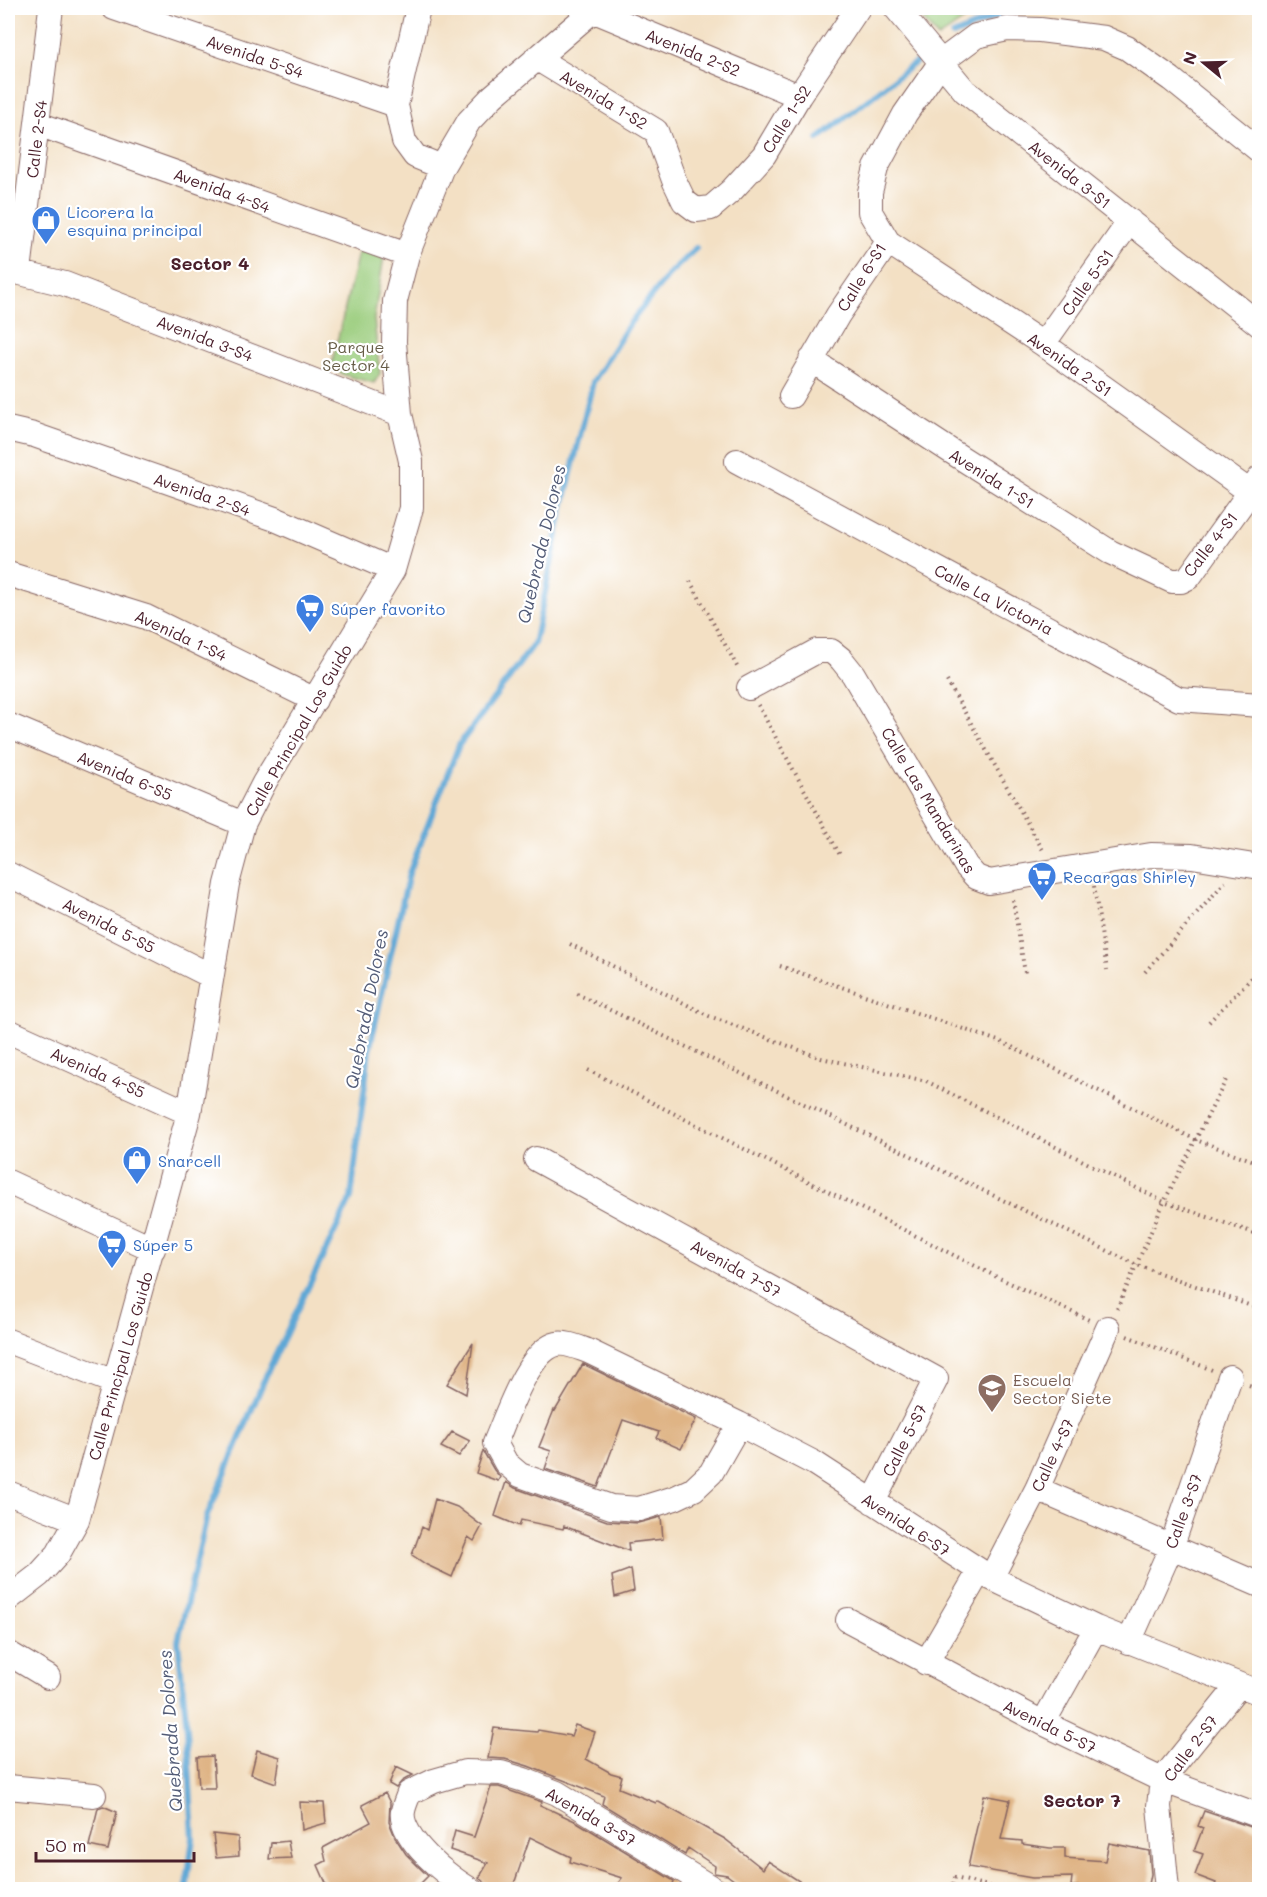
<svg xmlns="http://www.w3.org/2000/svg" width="1267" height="1897" font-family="Mali,sans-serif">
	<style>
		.green { fill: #9acc7c; stroke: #727654; stroke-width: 1.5 }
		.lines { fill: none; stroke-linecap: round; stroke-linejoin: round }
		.stream { stroke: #5ea7d5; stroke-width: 6 }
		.building { fill: #dfb485 }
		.minor-casing { stroke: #856361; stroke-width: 26 }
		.path { stroke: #856361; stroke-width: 4; stroke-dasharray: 1.5 4.5; stroke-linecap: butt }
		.minor { stroke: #fff; stroke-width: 24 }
		.labels { text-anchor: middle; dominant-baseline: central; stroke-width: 4.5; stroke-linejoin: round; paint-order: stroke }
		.street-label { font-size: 16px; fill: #4a1f2b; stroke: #fff }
		.shop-label { font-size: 16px; fill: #366cbe; stroke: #fff; text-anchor: start }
		.park-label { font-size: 16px; fill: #665c47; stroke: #fff }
		.education-label { font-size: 16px; fill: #785e54; stroke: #fff; text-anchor: start }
		.neighbourhood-label { font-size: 18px; font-weight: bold; fill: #4a1f2b; stroke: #fff }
		.water-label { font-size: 18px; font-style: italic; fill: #535c77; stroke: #fff }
	</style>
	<rect width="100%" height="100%" fill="#fff"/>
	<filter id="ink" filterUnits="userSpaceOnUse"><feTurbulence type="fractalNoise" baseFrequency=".0167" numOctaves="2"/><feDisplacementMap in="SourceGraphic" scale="12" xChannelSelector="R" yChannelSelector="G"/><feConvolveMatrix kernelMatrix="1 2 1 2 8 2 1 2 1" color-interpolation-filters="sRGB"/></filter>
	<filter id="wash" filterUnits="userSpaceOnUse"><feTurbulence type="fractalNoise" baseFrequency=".008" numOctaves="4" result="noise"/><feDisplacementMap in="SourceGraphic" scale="24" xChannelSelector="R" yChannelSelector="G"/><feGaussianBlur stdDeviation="1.35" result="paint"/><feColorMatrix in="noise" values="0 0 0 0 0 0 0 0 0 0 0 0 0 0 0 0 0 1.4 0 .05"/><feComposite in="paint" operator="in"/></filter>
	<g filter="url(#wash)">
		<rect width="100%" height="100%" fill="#f3e0c4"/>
		<path class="green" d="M914,8H913H981L938,38Z
			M362,245L385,250L374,319L380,374L374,383L344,375L331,367L358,253Z"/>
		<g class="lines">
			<path class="stream" d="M953,35L1012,10L1030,8
				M818,139L916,62
				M186,1890L193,1838L187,1730L178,1641L207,1516L268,1371L351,1198L369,1051L409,873L459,745L534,644L565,498L593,382L630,323L670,273L696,248"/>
		</g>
		<g id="blocks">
			<path class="building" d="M473,1343L466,1394L447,1384Z
				M583,1364L696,1419L681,1449L656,1438L659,1432L623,1420L598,1487L545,1469L551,1451L539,1447L554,1410L555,1411Z
				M452,1432L470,1441L459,1456L441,1447Z
				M483,1451L494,1470L500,1477L498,1481L476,1473Z
				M506,1482L515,1488L607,1521L638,1523L661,1517L663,1539L628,1543L629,1551L564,1526L563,1529L521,1520L519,1526L495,1516Z
				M435,1499L457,1507L482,1526L474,1541L468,1537L452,1577L427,1565L412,1555L422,1527L427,1530Z
				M631,1569L634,1591L615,1597L612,1576Z
				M575,1725L595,1732L586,1759L611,1773L622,1776L619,1788L656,1803L657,1801L725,1839L763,1869L768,1861L813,1890H747L727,1875L714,1873L715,1866L688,1848L685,1855L602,1804L604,1796L528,1766L505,1759L488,1758L494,1728L537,1732L538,1730L571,1736Z
				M257,1750L280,1757L276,1783L251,1774Z
				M213,1756L215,1788H199L197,1757Z
				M396,1767L413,1775L402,1781L396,1788L389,1784Z
				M491,1787H499L542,1802L540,1805L577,1822L674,1881L671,1890H613L622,1878L570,1862L571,1857L530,1837L512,1890H494L479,1878L488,1863L450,1850L455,1831L474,1837Z
				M385,1793L390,1803L389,1822L396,1839L406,1854L428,1876L414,1890H329L318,1865L326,1861L323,1848L371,1822L362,1805Z
				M984,1795L1010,1800L1001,1839L1022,1841V1844L1050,1848H1065V1858L1105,1861L1109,1843L1149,1851L1151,1874L1148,1890H1111V1888L1071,1886L1072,1877L1032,1878L968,1867Z
				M300,1802L324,1803L326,1823L302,1830Z
				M103,1806L117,1812L108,1850L89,1846L98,1808Z
				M1204,1811L1260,1830V1890H1213L1216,1883L1195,1875L1203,1854L1194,1851L1203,1828L1198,1826Z
				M213,1834L238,1837L239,1856L216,1858Z
				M288,1841L291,1858L269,1859L271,1843Z"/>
		</g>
	</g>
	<g filter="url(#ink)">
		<use href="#blocks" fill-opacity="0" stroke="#856361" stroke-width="1.5"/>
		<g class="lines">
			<g class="minor-casing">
				<path id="minor" d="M114,8L396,105
					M418,8L396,105L404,141L415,156L442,167
					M587,8L799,96
					M896,8L965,91L1260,325
					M536,58L656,131L674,180L684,201L696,210L711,208L732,190L764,155L799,96L858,8
					M38,124L407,255
					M888,242L1043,344L1250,492
					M8,270L65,284L400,414
					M19,271L51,8
					M1043,344L1130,221
					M811,360L949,450L1110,552L1172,581H1181L1189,577L1260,478
					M791,396L838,315L888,242L870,212V192L876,168L905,114L941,62L976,36L1007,29L1040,30L1104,38L1127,48L1171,79L1260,151
					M8,429L34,435L275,519L393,570
					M737,461L1179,699L1260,705
					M8,574L146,617L315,700
					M749,688L817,651H831L841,659L853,674L966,866L976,877L989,882L1151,855L1192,856L1260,867
					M8,725L243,824
					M8,874L211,976
					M8,1031L189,1113
					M536,1159L936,1379L873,1502
					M8,1182L153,1249
					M8,1341L114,1382
					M739,1424L711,1473L694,1489L675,1498L639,1509L611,1507L520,1475L506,1463L495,1443C506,1418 528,1350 557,1344C566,1342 579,1348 588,1351L739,1424L814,1463L991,1578L1096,1628L1260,1693
					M1037,1489L1260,1585
					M8,1493L77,1520
					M991,1578L1037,1489L1108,1328
					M8,1599L39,1575L58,1554L77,1520L189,1113L227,884L243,824L264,783L393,570L411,508V461L400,414L394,342L395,301L407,255L442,167L469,121L493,96L596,8
					M848,1620L1043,1723L1162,1780L1260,1816
					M1129,1642L1171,1548L1230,1377
					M8,1653L48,1677
					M926,1663L979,1572
					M1043,1723L1096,1628
					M8,1787L94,1795
					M471,1890C450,1879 398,1837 403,1811C404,1805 407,1799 409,1793L434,1781L465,1772L501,1773L524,1780L557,1793L715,1890
					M1167,1890L1159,1806L1162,1780L1239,1685"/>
			</g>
			<path class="path" d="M690,581L739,670
				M947,681L1044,852
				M758,705L840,855
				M1094,886L1107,970
				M1013,900L1025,973
				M570,944L709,1016L821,1058L926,1081L1164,1202L1260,1235
				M780,966L1004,1043L1196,1140L1260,1163
				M1145,972L1225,882
				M577,994L1137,1265L1260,1309
				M1209,1022L1260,969
				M588,1070L997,1277L1089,1320
				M1117,1309L1164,1202L1227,1078
				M1127,1336L1212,1370
				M1249,1385L1260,1389
				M950,1890L955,1878L1005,1890"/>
			<use href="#minor" class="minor"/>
		</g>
	</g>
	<defs>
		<g id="shop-pin" transform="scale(1.5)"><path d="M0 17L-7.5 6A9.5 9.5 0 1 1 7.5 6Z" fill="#3f7fe0" stroke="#fff"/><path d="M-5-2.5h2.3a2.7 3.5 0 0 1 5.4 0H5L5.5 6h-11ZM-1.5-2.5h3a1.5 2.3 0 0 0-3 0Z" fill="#fff"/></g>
		<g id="supermarket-pin" transform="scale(1.5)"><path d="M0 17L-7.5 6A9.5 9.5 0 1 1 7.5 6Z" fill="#3f7fe0" stroke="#fff"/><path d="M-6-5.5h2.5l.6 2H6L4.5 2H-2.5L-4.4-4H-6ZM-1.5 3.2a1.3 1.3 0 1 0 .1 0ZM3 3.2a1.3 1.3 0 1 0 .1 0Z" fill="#fff"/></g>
		<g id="school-pin" transform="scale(1.5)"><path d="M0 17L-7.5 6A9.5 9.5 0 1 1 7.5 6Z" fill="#8d6e63" stroke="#fff"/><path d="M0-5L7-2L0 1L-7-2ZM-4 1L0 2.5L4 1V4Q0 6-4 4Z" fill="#fff"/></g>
	</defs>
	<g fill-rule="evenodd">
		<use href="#shop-pin" x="46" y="220"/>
		<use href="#supermarket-pin" x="310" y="608"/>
		<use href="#supermarket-pin" x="1042" y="876"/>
		<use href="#shop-pin" x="137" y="1160"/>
		<use href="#supermarket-pin" x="112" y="1244"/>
		<use href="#school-pin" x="992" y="1388"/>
	</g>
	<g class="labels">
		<g class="street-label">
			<text transform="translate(693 52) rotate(22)">Avenida 2-S2</text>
			<text transform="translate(255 56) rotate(19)">Avenida 5-S4</text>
			<text transform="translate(604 99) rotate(31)">Avenida 1-S2</text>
			<text transform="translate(786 119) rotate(-58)">Calle 1-S2</text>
			<text transform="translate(36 139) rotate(-83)">Calle 2-S4</text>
			<text transform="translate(1070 174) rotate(38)">Avenida 3-S1</text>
			<text transform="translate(222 190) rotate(20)">Avenida 4-S4</text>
			<text transform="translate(861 277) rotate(-58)">Calle 6-S1</text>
			<text transform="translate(1087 282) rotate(-55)">Calle 5-S1</text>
			<text transform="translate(205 338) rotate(21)">Avenida 3-S4</text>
			<text transform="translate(1070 364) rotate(35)">Avenida 2-S1</text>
			<text transform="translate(992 478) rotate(32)">Avenida 1-S1</text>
			<text transform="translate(202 494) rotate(19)">Avenida 2-S4</text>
			<text transform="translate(1210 544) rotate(-52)">Calle 4-S1</text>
			<text transform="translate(994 599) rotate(28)">Calle La Victoria</text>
			<text transform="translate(181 635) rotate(25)">Avenida 1-S4</text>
			<text transform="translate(298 730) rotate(-60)">Calle Principal Los Guido</text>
			<text transform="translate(125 775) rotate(23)">Avenida 6-S5</text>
			<text transform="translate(929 800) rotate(59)">Calle Las Mandarinas</text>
			<text transform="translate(109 925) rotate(27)">Avenida 5-S5</text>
			<text transform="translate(98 1072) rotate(24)">Avenida 4-S5</text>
			<text transform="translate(736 1268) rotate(29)">Avenida 7-S7</text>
			<text transform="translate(120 1366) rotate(-74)">Calle Principal Los Guido</text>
			<text transform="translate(904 1440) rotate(-63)">Calle 5-S7</text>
			<text transform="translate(1052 1455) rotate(-65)">Calle 4-S7</text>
			<text transform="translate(1183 1511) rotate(-70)">Calle 3-S7</text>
			<text transform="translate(906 1524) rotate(33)">Avenida 6-S7</text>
			<text transform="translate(1050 1726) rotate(26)">Avenida 5-S7</text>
			<text transform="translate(1190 1748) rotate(-53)">Calle 2-S7</text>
			<text transform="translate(591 1816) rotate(30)">Avenida 3-S7</text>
		</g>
		<g class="shop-label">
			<text x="67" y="211">Licorera la<tspan x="67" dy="18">esquina principal</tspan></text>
			<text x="331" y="608">Súper favorito</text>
			<text x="1063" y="876">Recargas Shirley</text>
			<text x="158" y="1160">Snarcell</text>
			<text x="133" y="1244">Súper 5</text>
		</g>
		<g class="park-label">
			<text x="356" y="346">Parque<tspan x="356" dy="18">Sector 4</tspan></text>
		</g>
		<g class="education-label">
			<text x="1013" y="1379">Escuela<tspan x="1013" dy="18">Sector Siete</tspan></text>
		</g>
		<g class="neighbourhood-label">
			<text x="210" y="263">Sector 4</text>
			<text x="1082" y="1800">Sector 7</text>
		</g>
		<g class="water-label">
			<text transform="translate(541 544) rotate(-77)">Quebrada Dolores</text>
			<text transform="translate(366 1009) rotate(-79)">Quebrada Dolores</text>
			<text transform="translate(170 1731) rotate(-94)">Quebrada Dolores</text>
		</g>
	</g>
	<rect width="1267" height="1897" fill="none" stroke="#fff" stroke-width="30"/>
	<g transform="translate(1204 63) rotate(289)" stroke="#ffffff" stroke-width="4.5" paint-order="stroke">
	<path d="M0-4.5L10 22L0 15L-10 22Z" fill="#4a1f2b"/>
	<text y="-9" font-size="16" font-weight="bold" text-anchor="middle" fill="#4a1f2b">N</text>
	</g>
	<path d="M36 1852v9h158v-9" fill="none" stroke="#4a1f2b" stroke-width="3"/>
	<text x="45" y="1852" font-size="18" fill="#4a1f2b" stroke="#ffffff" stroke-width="4.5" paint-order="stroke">50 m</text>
</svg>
